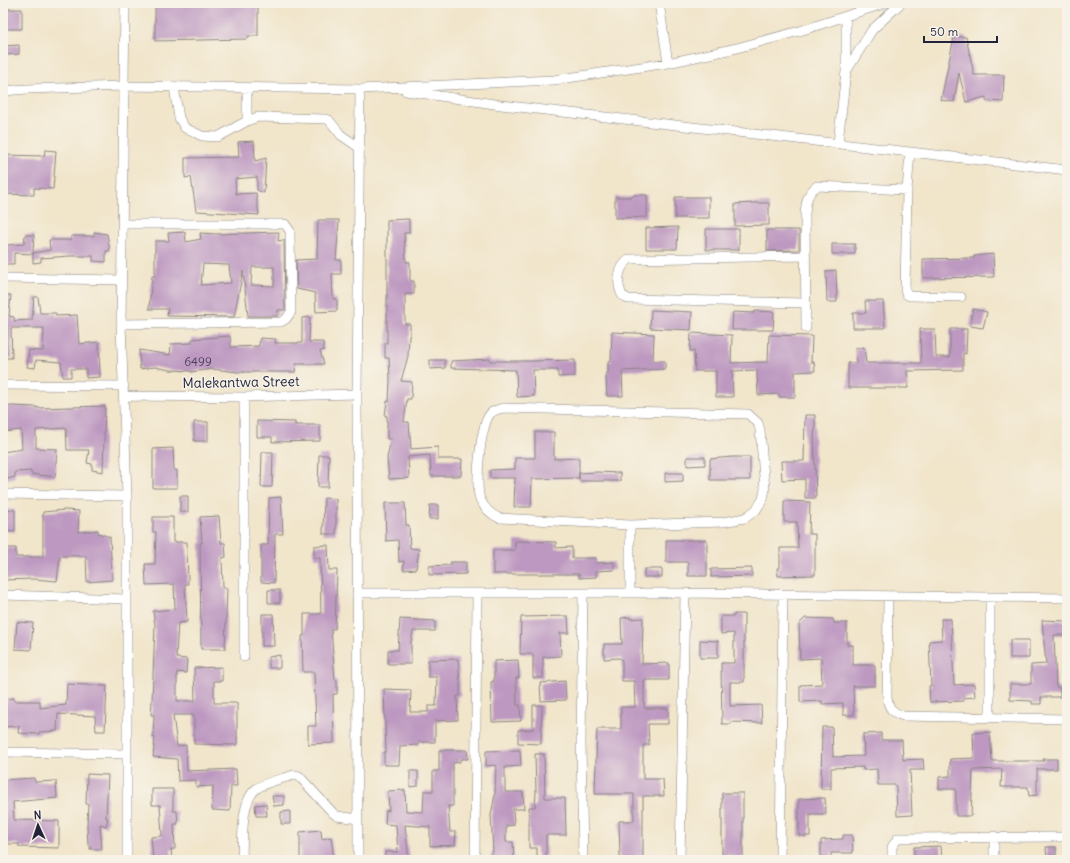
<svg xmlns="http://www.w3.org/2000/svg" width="1070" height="863" font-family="Delius,sans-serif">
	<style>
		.building { fill: #bd99c1; fill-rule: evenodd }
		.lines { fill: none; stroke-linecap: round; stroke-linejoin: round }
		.minor-casing { stroke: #8a8482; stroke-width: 10 }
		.minor { stroke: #fff; stroke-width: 9 }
		.labels { text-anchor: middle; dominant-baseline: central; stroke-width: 3; stroke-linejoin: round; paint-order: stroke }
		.number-label { font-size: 12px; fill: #49405c }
		.street-label { font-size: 14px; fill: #22223b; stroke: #f7f3e8 }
	</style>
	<rect width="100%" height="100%" fill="#f7f3e8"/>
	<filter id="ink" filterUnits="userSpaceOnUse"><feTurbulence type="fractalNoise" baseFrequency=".025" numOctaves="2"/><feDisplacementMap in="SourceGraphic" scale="8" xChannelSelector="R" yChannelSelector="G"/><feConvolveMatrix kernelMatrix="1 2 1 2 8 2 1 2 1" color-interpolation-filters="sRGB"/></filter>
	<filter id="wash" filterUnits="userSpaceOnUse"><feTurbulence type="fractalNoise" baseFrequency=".012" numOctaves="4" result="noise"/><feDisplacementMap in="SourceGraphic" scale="16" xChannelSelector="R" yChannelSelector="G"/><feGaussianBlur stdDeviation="0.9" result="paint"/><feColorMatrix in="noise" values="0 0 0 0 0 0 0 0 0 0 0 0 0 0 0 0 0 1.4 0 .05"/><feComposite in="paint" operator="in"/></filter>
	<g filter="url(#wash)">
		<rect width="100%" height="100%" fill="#f1e5ca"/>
		<g id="blocks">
			<path class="building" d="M155,3L258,4V36H248V39L155,41Z
				M9,9H22V29H3V10H9Z
				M954,37H966L974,75H1004L1003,102L986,101V97L966,102L959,73L954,102L941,100Z
				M19,45V54L3,55V46Z
				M254,141L255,161L266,158L264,193L257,190V177L235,179L236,194L256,193L259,215L196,211L191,177L185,178V158L239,157L238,142Z
				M45,150L56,151L53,189L34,188V195L3,194V155L44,156Z
				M632,195H647V217L615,218V197H632Z
				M675,197H709V218H675Z
				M754,203H769V225L735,226V204Z
				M409,219V233H404L406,262H410V281H414V294H405V324H410V336H409L408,356L401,381L412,382L411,399H407L404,422H409L411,449L438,447V459H462L461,476H431L430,455L408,457L409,478L389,479L387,458L391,439H387V416H385L387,401L389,402L390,379L389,358H385V343H387V220Z
				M318,220H339L336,260H341V274H332L333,299H337V311L316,312L315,293L297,289L296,260L317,259Z
				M678,227L677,249H646V228Z
				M706,229H739V250H706Z
				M767,230H799V250L767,251Z
				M94,232L107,234L110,251H106V262L93,261V256H70L41,258V262L33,263V253L50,250L49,240H71V236H94Z
				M185,232L186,242L201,239L200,233L216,234L279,232L278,241L284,240L285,310H278L277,316H248L243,271L234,317L167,316L168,309H149L152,276H155V241H169L168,233ZM203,264L229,265L231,283L201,285ZM252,267H274V286L251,285Z
				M25,235H34L33,254L14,253V264H5V245L24,244Z
				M832,244H855V254H832Z
				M993,254L994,277L923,278V259L974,258V256Z
				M836,270L837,302H827L826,271Z
				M3,295H11L9,316L14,317V321L32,320L34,297H38L40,313H56V316L77,315L79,344L99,342L100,377L86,378V369H71V377H63L61,362L36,360L35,368L27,367L29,350L43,351L44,328H11L12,358H3Z
				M865,301H883L885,328H853V313H866Z
				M973,309L987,312L983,328L970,326Z
				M651,310L692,312L691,330L650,328Z
				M755,311L774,312L773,330H732L733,312L754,313Z
				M310,317L309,342H323L324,350L320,351L324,364H296L295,372H238L212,369L191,372V371L170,370L155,367L140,369L139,350L170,355L171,344L192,343V339L230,336L231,347L259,346L260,338L276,339L275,343H302V318Z
				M920,329H935L936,357H950V329H967L966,354L963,353V370L907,371L908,388H848V363H856L855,348L864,347L866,363H921Z
				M612,332L654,334L653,361H665V369L622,371L623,396H607L606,374L608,373V362L611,361Z
				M691,333L732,335L731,363L768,362L769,335L812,336L811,362H814L815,371L795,372V397H779V394L758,395L757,370L732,371L733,397H716V371H695L694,351H690Z
				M490,359V361H533L575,360V376L558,377V370H533L534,396L517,397L516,370L451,368V361Z
				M430,360H445V368L430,369Z
				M12,406L37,407V408L105,406L103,472L92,470V464L87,463L89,450H67L66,428L36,430V448L57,449L55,477L31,474V471L15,472V477L3,480V452L22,449L21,430L3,432V407Z
				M805,415H815V432H814L816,498H805V479L782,480L781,461H804Z
				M257,421L295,422V425H320V441L272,442V437H257Z
				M194,422H208V441H194Z
				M535,432H554V459L579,458V478L532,479L531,507H514L515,478H490V470L515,469V458H535Z
				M173,448L174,470H177V488H153V449Z
				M262,452H273L272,487H261Z
				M319,455H329L328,487H318Z
				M687,457H705V465L687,466Z
				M732,457H750V480H710V459Z
				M597,472L620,473V481H579V473Z
				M665,473H683V481L665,482Z
				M180,496H188V512H180Z
				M281,497L283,534H275L274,583L261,582V545H268L269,498Z
				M324,498L336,499V534H323Z
				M784,501L810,502L809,534H815V575L778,576L777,568H780V548H798L797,522H784Z
				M385,503H405L406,525H409L410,548L419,549L416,569L403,570L404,561L399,562L398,540L386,541Z
				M430,505H438V519H429Z
				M3,509L15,510V532L3,531Z
				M65,510L79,511L78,532L98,530V533L110,537L112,580L87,582L86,556H60L57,581L34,579L3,580V548H16V557H43V512Z
				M219,516L221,543H225L226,557L222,558L223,588H227L225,649H201L200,543H202L200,517Z
				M153,517H173V542H187L188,584H185L187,622L178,623L176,655L177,658L187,659L186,673L177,672V701H195L194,668L222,667V681H214V703H237V745L194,744V715H173L177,746L186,745L187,771L236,769L237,786H231L230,811L212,810L213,786L196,787V780L178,781L177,759L153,757L155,737H153L154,715H151L152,701L155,625L153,611L175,609L174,584L146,585L145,564H155L156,532H153Z
				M666,540H707V576H688V562H666Z
				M515,541L556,542V548L572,547V558H596V563L614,562V570L596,571V577L579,578V574H493V550H515Z
				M328,545L329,570H337L335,629H331L335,680H337V694H333L334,743L308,744V726H316L314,672H303L302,636H304V614H321L320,558H314V546Z
				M450,562H466V574L429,575V566L450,565Z
				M752,568V576L711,577V569Z
				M644,569H662V577H644Z
				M268,590H280V603H268Z
				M262,614H273L274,646H262Z
				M734,614H744V682H730V706L761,705L762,723L731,722V724H722L721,663H734V633L721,634V616H734Z
				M568,616L569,633H560L561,656L543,657V678H533V654H520L521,617Z
				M630,617V619L643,618L642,664L669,663V680H644V708H668V724H648L649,745H643V779H663L664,796H643V860H634V858H620L619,821H634V794H595L597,729H621V707H635L634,681H622V660L620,658L604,659V644H622L621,618Z
				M805,618L833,619L834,623H847V645H853V665H875V686H853L854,715H843V703L822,704V701L800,702V685L822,684L821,658L800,659L799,624Z
				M400,619L435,621V631H413L411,642V664H388V650H398Z
				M941,619H951L954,685L974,684L975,697L964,698V701L930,702L929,686H931L929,641L942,640Z
				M1042,620L1067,621V635H1054L1056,687L1060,688V697H1041V704H1032V701L1010,700V684H1031V665L1046,664Z
				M17,622L33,623L31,650L15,649Z
				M700,640L718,641V658H700Z
				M1010,640H1029V658H1010Z
				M280,655V668H269V657Z
				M458,659L460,682V696H457L458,720L435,721V742H419V745L400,746L399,765H384V752H386L384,689L411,690L410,712H428V706H436L437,677H428V660Z
				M518,660L519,678H516L517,705H520L521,721L492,722L491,682L494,681V661Z
				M565,681L566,700L541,701L540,683Z
				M67,684L107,686L105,731H96L95,716L58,714L57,731L39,732V734L18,733L19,726L3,727V699L14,698V701H40V708L66,705Z
				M533,705H542L541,744L518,743V730L533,729Z
				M822,727H832L833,757L864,756L863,734L881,733V740H902L903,760L923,759L924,770H910L912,815L897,816L896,787L895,785H878L877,769L863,770V767L831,768V789H821Z
				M990,732L992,761H1044L1043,759H1057V769H1037V795L1029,796L1028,787H1001L1002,769L973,770L971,816H956V789H939V777L950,776V759L974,758L973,733Z
				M439,750H467L468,759H460V762L453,763V806H448L450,832H456L455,845L430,846V827L405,825L409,860H385V852H398L396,825L385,824L386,810L389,811L388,791L405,790L406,811L423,812L424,791H433V771H439Z
				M520,750L521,766L505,767V792H523L524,809H513L514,825L506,826V842H513L514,860H491V852H493L491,815L495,795L496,765L486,766V751Z
				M535,754H544L545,798H565L566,835H546V860H537V848H529V807H535L536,792Z
				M410,771H418V786L410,787Z
				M87,774L108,775L106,818H108L106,826L100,824L102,849H90V845H88L87,826L88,804H86Z
				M34,778L35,782L56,781L57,798L13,802L14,820L59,821V848L19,847V844H3V780Z
				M152,789H173V811H177L178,824H174L175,849H171L172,860H153L151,837L162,836L160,805H152Z
				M722,793H743V860H733V855H722Z
				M272,796H284V805L274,806Z
				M825,798L826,814H810V836H799V799Z
				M266,804L267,816H256L255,805Z
				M290,811V824H281V812Z
				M321,830L322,839L331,837L334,860H300V832Z
				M843,835H852L853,853H831V857H821V840L843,839Z
				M941,846L942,860H914V847Z
				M1046,847H1056V860H1047Z"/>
		</g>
	</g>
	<g filter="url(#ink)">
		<use href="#blocks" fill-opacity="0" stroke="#8a8482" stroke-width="1"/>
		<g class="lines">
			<g class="minor-casing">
				<path id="minor" d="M125,3L121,324L127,496V860
					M659,3L668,63
					M847,70L872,30L901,3
					M174,87L179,118L185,128L202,136L218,137L247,121L258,117L326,119L329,120L341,135L360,148
					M3,91L27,89L123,86L360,89L554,80L668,63L737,48L803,30L886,3
					M406,91L501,105L1067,170
					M247,121V88
					M838,143L846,71V17
					M910,152L907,190L905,290L907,295L910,296L961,297
					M3,278L121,280
					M806,303L628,299L622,295C616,283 618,266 630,259L806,256
					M121,324L281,322L286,319L291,312L290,231L285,224H123
					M806,328L805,214C806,202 807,193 817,186L907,190
					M3,385L124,386
					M124,396L244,397L357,394
					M244,397V657
					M503,408L748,414L758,423L760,430L765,489L763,499L756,510L745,518L723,522L630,525L499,518C490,514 485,509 480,499C475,486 480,423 491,413C494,410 499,409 503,408Z
					M3,494L127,496
					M630,525V593
					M357,593H685L1067,598
					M3,595L126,599
					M888,597L887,698C889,709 892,712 903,716L1067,719
					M990,718V598
					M3,752L126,754
					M242,860C243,841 240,802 256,789C265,782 282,779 294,775L299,776L333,813L337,816L358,819
					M358,860L357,394L360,89
					M475,860L477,594
					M583,860L581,742L583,593
					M680,860L685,593
					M780,860L783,595
					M892,860V847L898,838L1067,837
					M994,860V836"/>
			</g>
			<use href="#minor" class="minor"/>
		</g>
	</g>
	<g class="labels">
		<g class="number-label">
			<text x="198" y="361">6499</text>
		</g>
		<g class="street-label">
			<text transform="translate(241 382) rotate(-1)">Malekantwa Street</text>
		</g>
	</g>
	<rect width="1070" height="863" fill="none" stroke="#f7f3e8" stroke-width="16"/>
	<g transform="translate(38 825) rotate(357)" stroke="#f7f3e8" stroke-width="3" paint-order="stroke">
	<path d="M0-3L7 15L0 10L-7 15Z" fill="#22223b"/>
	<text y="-6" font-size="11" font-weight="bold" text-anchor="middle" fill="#22223b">N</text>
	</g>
	<path d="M924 36v6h73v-6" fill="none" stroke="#22223b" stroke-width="2"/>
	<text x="930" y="36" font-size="12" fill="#22223b" stroke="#f7f3e8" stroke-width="3" paint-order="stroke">50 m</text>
</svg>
